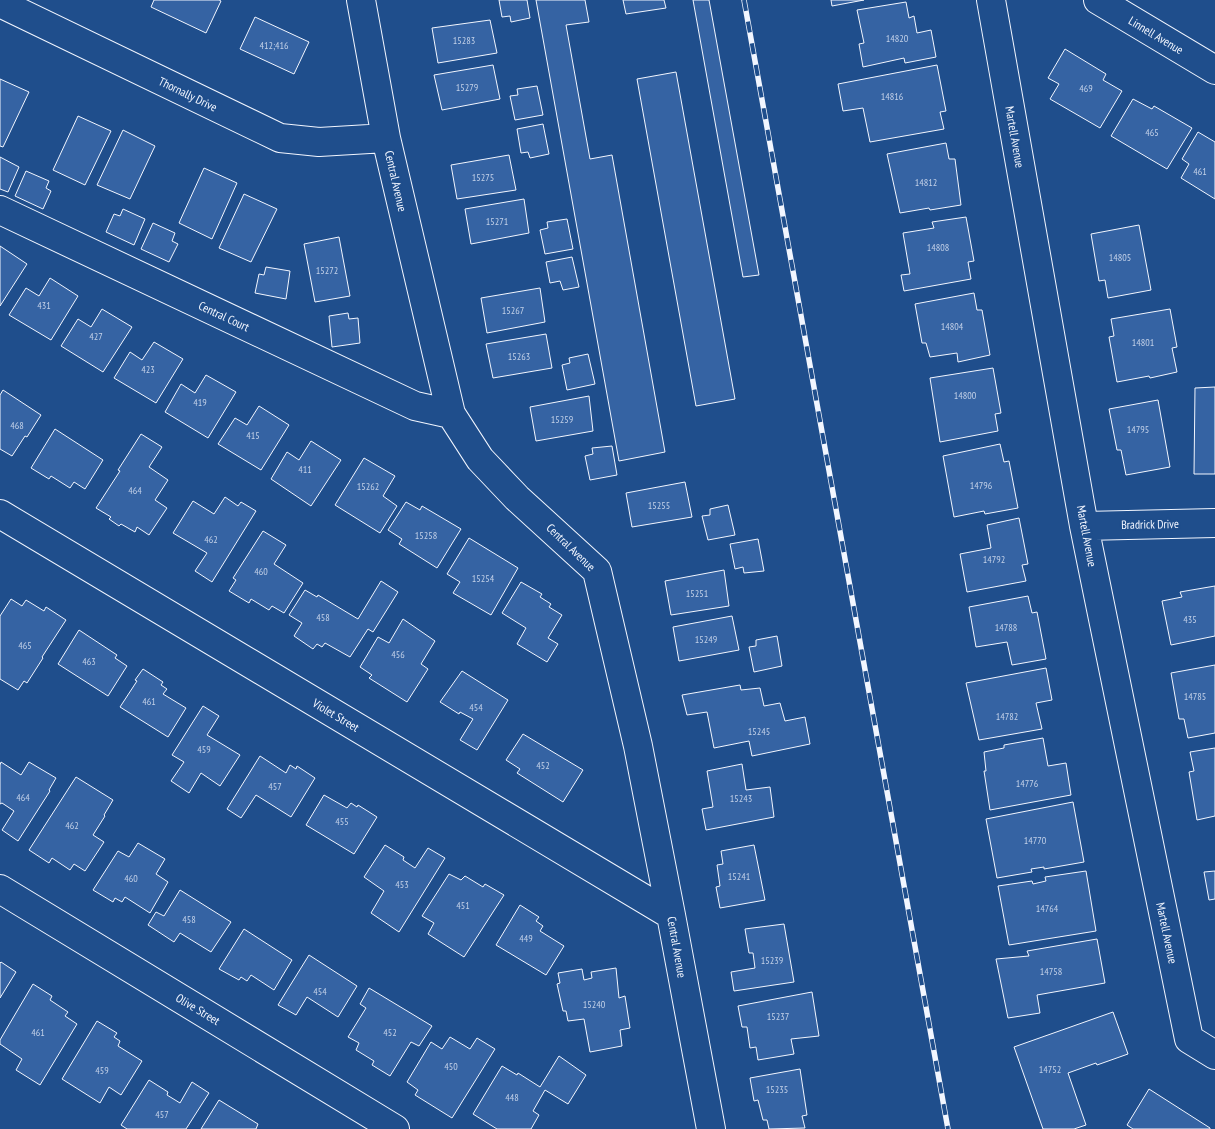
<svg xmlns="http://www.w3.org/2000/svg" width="1215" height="1129" font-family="'PT Sans Narrow',sans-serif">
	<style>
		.building { fill: #3563a3; stroke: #f2f6ff }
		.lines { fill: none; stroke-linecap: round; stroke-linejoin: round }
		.minor-casing { stroke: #f2f6ff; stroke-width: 30 }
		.minor { stroke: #1f4e8c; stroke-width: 28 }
		.rail-casing { stroke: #f2f6ff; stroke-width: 5.5 }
		.rail { stroke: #1f4e8c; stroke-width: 4; stroke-dasharray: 11; stroke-linecap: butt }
		.labels { text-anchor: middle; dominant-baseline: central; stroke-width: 4; stroke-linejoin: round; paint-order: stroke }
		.number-label { font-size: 10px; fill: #c3d1e8 }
		.street-label { font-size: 12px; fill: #f2f6ff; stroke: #1f4e8c }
	</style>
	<rect width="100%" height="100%" fill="#1f4e8c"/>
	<path class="building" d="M154,0H219L221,1L206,33L151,7Z
		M499,0H527L530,18L511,22L510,16L502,17Z
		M536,0H585L589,22L566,25L590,159L612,155L665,452L619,461Z
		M623,0H664L666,8L626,14Z
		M693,0H709L759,275L743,277Z
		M831,0H864L832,6Z
		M906,2L909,18L914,16L917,33L931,30L936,57L905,63L904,58L863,67L859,44L864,43L857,10Z
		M255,17L309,42L294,74L240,49Z
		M490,20L497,53L438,63L432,28Z
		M1065,49L1106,74L1103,80L1122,91L1100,128L1050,99L1059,84L1048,78Z
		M493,65L500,99L442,110L434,75Z
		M937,65L946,111L940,112L944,129L870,142L863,108L843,111L838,84Z
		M676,72L735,399L696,406L637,79Z
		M0,79L29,92L3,147L0,146Z
		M537,86L543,115L515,120L510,96L518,95L517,89Z
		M1133,99L1152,109L1154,106L1192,128L1167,169L1111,136Z
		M78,116L111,131L85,185L53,170Z
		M543,124L549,154L530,158L528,152L521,153L517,129Z
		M123,130L155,146L130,199L97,185Z
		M1198,132L1215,142V199L1181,178L1189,164L1182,159Z
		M946,143L949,159H955L961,205L930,210L929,208L900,213L887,154Z
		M509,155L516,190L457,199L451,165Z
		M0,157L19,167L8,192L0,189Z
		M204,168L237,183L212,239L179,223Z
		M26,171L49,181L46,188L51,191L43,209L15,196Z
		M244,194L277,209L251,262L219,248Z
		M524,199L529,233L471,244L465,209Z
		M123,209L145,219L134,245L106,232L114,214L120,216Z
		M966,217L974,261L968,262L971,279L904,291L901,275L910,274L903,233L934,228L932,222Z
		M567,219L573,249L545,254L540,230L548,228L547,222Z
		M153,223L175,233L172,241L178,244L169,262L141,249Z
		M1139,225L1151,290L1108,298L1105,280L1099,281L1091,234Z
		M339,237L350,296L315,302L304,244Z
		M0,246L27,264L0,306Z
		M572,257L579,287L563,290L560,281L550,283L546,262Z
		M266,267L290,271L286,299L255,293L259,274L264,275Z
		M50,278L78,296L51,340L9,315L26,288L39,296Z
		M540,288L545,322L487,333L481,298Z
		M974,293L977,310H982L990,355L958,362L957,353L930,357L926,343H922L915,304Z
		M102,309L132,327L103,372L61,346L78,319L91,327Z
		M1170,309L1177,347L1172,348L1177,372L1150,378L1149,376L1117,382L1109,337L1114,336L1111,319Z
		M348,313L349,319L358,318L360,343L332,347L329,316Z
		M546,334L552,368L493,378L486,344Z
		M154,342L183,359L156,403L114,378L130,352L142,360Z
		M588,354L595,384L567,390L562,365L570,363L569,358Z
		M993,368L1001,413L995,414L998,431L940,442L930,378Z
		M206,375L236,392L208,438L165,412L181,384L195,393Z
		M1215,387V474H1194L1195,388Z
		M3,390L41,415L27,437L25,436L12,456L0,449V395Z
		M589,396L593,431L536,441L530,407Z
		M1158,400L1170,467L1126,475L1121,450H1117L1109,409Z
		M259,406L289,425L261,470L218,444L235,418L247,425Z
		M55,429L103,460L85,489L74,482L70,488L51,476L49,479L31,468Z
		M141,434L162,447L149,467L168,480L155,500L167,508L149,535L137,527L135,532L121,524L119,526L109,519L111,517L96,508L120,471L118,470Z
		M311,441L341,460L311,506L271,479L287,452L299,460Z
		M1000,444L1004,462L1009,461L1018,508L985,514L984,511L954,517L943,456Z
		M612,446L617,475L590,480L585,456L593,454L592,448Z
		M364,458L395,476L383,496L397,506L380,533L335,505Z
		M685,482L692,517L632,527L626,493Z
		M225,497L238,506L241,502L256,511L212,582L195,571L207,553L173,533L193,501L214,514Z
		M406,502L420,510L422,506L461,529L437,568L399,544L402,539L388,530Z
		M728,505L735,535L708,540L702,516L710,515V509Z
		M1019,518L1028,564L1022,565L1026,581L967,592L960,554L991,548L987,525Z
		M263,531L286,545L274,564L303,583L284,613L272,606L269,610L251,599L249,603L229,591L236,580L233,578Z
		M469,538L518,568L491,615L453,593L460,582L447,574Z
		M758,539L764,571L744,573L743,567L735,569L730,544Z
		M724,570L729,606L671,615L665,581Z
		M381,581L398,592L373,632L368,629L350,657L325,643L322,647L317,644L313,649L294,636L302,623L289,615L305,590L317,597L318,595L358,619Z
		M521,582L542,594L540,597L551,604L549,607L562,615L548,638L558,644L547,662L517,644L526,628L502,613Z
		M1215,586V636L1171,645L1162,601L1182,597L1180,592Z
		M1028,596L1032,613L1037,612L1046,659L1012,665L1007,642L976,647L969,607Z
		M11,599L22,606L26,600L44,611L46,607L66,620L42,657L43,658L27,683L24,681L18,690L0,679V616Z
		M732,616L739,650L679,661L673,627Z
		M403,619L435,641L421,664L428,669L407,702L369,678L372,675L360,667L378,637L389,643Z
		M79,630L117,655L115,658L127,666L108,696L58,664Z
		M777,636L782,666L754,672L749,647L756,646V640Z
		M1215,665V733L1188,738L1184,719H1179L1171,673Z
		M1046,668L1052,700L1036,703L1042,729L979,740L966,683Z
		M143,669L163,682L161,685L167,689L163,694L186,708L168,737L120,707L137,681L135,680Z
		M462,671L508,700L477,750L460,740L473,719L460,712L459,714L440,702Z
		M740,685L741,690L760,688L764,706L780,703L785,721L805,717L810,744L752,756L749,741L714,748L707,712L687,715L682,695Z
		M203,706L219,716L207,735L240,755L220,786L201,773L189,793L171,781L184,762L172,755Z
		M523,734L583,770L563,802L517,773L520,769L506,760Z
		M1043,738L1048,766L1066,763L1071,795L990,810L984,771H986L984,752L1004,748V745Z
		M1215,748V816L1197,820L1189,772L1194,771L1190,752Z
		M260,756L286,773L290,765L296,769L297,766L315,778L291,817L256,795L241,818L227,809Z
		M1,762L21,775L29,762L56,778L49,790L50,791L18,841L2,830L14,811L2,803L0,804V765Z
		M742,764L746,790L770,787L774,817L706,830L702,809L713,807L707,771Z
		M76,777L113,800L104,815L105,816L93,835L104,842L85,871L74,864L70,870L52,858L49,863L29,850Z
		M324,795L347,808L351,803L357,807L358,805L377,817L354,854L306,825Z
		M1073,802L1084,862L1044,869V867L1031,869L1032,872L997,878L986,819Z
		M138,843L165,859L156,874L168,882L150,913L125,897L122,902L115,898L113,902L93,890L118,851L129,857Z
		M385,845L404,857L403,860L415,868L428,848L445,858L399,932L371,913L384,891L364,877Z
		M754,845L765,900L720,908L716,887L720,886L717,865L723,864L721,851Z
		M1086,871L1096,931L1009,945L998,886L1032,881L1033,884L1046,881L1045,877Z
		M1215,871V899L1209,900L1204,872Z
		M449,874L461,880L465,876L483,887L485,884L504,895L464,957L428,934L434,923L422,916Z
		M180,890L231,922L211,952L180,933L174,942L148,925L156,912L164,916Z
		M520,905L539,917L536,921L543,926L540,931L564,946L546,975L496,945Z
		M784,924L794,982L734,991L731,972L755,968L753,953H749L745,929Z
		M244,929L292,960L274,990L251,975L247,981L241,977L239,980L219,969Z
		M1097,939L1105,983L1037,995L1040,1013L1008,1018L996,959L1029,956L1027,951Z
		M309,955L357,986L338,1017L307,997L296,1015L278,1005Z
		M1,962L16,972L0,998V963Z
		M616,968L619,998L625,996L630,1028L620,1030L622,1046L590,1052L584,1019L568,1021L566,1011H563L557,984L560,983L558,973L582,969L584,980L592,978L591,972Z
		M33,984L52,996L50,1000L68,1012L65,1016L77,1024L40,1085L16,1070L22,1059L0,1044V1040Z
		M369,988L432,1026L419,1046L411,1042L390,1076L372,1065L374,1061L356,1050L359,1043L348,1037L366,1008L360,1004Z
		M812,992L819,1036L791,1039L794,1054L758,1060L756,1047L750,1048L747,1027H742L738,1006Z
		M1113,1012L1128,1054L1097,1065L1096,1063L1068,1073L1086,1125L1074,1129H1043L1014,1047Z
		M97,1021L117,1033L114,1037L120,1041L118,1046L142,1061L121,1095L109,1087L100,1103L62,1079Z
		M450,1037L470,1049L477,1038L495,1049L452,1118L415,1095L418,1090L407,1082L431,1042L442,1049Z
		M559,1056L586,1075L568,1104L545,1090L533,1111L539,1115L531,1129H497L473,1114L502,1066L517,1075L518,1073L540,1087Z
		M800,1069L807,1115L802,1116L805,1128L769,1129L767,1120H763L758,1100L754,1101L750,1078Z
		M149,1080L168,1092L167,1095L180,1103L192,1082L209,1093L186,1129H127L121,1125Z
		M1149,1089L1210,1128V1129H1133L1127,1125Z
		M219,1100L258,1124L256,1129H201Z"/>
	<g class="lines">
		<g class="minor-casing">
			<path id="minor" d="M361,0L386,138L451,414L480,459L517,498L597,571L638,746L671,915L711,1129
				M991,0L1084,526L1189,1039L1215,1055
				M1098,0L1215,70
				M0,3L280,138L319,142L386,138
				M0,210L415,406L451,414
				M0,514L671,915
				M1084,526L1215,523
				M0,889L395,1129"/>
		</g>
		<use href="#minor" class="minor"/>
		<g class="rail-casing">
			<path id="rail" d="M744,0L948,1129"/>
		</g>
		<use href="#rail" class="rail"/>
	</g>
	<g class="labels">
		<g class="number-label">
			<text x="897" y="38">14820</text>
			<text x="464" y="40">15283</text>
			<text x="274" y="45">412;416</text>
			<text x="467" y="87">15279</text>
			<text x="1086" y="88">469</text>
			<text x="892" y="96">14816</text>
			<text x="1152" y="132">465</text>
			<text x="1200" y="171">461</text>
			<text x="483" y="177">15275</text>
			<text x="926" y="182">14812</text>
			<text x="497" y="221">15271</text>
			<text x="938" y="247">14808</text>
			<text x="1120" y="257">14805</text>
			<text x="327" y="270">15272</text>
			<text x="44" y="305">431</text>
			<text x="513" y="310">15267</text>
			<text x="952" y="326">14804</text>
			<text x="96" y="336">427</text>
			<text x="1143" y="342">14801</text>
			<text x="519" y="356">15263</text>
			<text x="148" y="369">423</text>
			<text x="965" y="395">14800</text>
			<text x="200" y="402">419</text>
			<text x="562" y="419">15259</text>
			<text x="17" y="425">468</text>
			<text x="1138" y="429">14795</text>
			<text x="253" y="435">415</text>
			<text x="305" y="469">411</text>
			<text x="981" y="485">14796</text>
			<text x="368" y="486">15262</text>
			<text x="135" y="490">464</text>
			<text x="659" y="505">15255</text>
			<text x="426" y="535">15258</text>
			<text x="211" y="539">462</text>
			<text x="994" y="559">14792</text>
			<text x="261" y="571">460</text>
			<text x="483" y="578">15254</text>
			<text x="697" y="593">15251</text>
			<text x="323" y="617">458</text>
			<text x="1190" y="619">435</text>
			<text x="1006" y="627">14788</text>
			<text x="706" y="639">15249</text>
			<text x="25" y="645">465</text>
			<text x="398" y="654">456</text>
			<text x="89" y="661">463</text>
			<text x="1195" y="696">14785</text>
			<text x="149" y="701">461</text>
			<text x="476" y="707">454</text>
			<text x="1007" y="716">14782</text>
			<text x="759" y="731">15245</text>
			<text x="204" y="749">459</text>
			<text x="543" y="765">452</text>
			<text x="1027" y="783">14776</text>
			<text x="275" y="786">457</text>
			<text x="23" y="797">464</text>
			<text x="741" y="798">15243</text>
			<text x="342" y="821">455</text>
			<text x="72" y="825">462</text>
			<text x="1035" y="840">14770</text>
			<text x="739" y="876">15241</text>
			<text x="131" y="878">460</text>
			<text x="402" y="884">453</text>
			<text x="463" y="905">451</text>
			<text x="1047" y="908">14764</text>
			<text x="189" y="919">458</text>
			<text x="526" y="938">449</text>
			<text x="772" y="960">15239</text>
			<text x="1051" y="971">14758</text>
			<text x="320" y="991">454</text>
			<text x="594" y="1004">15240</text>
			<text x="778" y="1016">15237</text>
			<text x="38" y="1032">461</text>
			<text x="390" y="1032">452</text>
			<text x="451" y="1066">450</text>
			<text x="1050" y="1069">14752</text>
			<text x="102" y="1070">459</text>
			<text x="777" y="1089">15235</text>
			<text x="512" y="1097">448</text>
			<text x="162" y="1114">457</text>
		</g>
		<g class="street-label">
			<text transform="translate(1156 35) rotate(31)">Linnell Avenue</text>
			<text transform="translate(188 94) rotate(26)">Thornally Drive</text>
			<text transform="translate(1015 137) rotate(80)">Martell Avenue</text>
			<text transform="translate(396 181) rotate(77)">Central Avenue</text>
			<text transform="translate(224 316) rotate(25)">Central Court</text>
			<text transform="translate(1150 524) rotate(-1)">Bradrick Drive</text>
			<text transform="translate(1087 536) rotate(79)">Martell Avenue</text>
			<text transform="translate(571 547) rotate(44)">Central Avenue</text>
			<text transform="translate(336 715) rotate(31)">Violet Street</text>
			<text transform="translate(1167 933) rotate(78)">Martell Avenue</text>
			<text transform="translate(677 947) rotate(80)">Central Avenue</text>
			<text transform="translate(198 1009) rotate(31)">Olive Street</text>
		</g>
	</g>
</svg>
